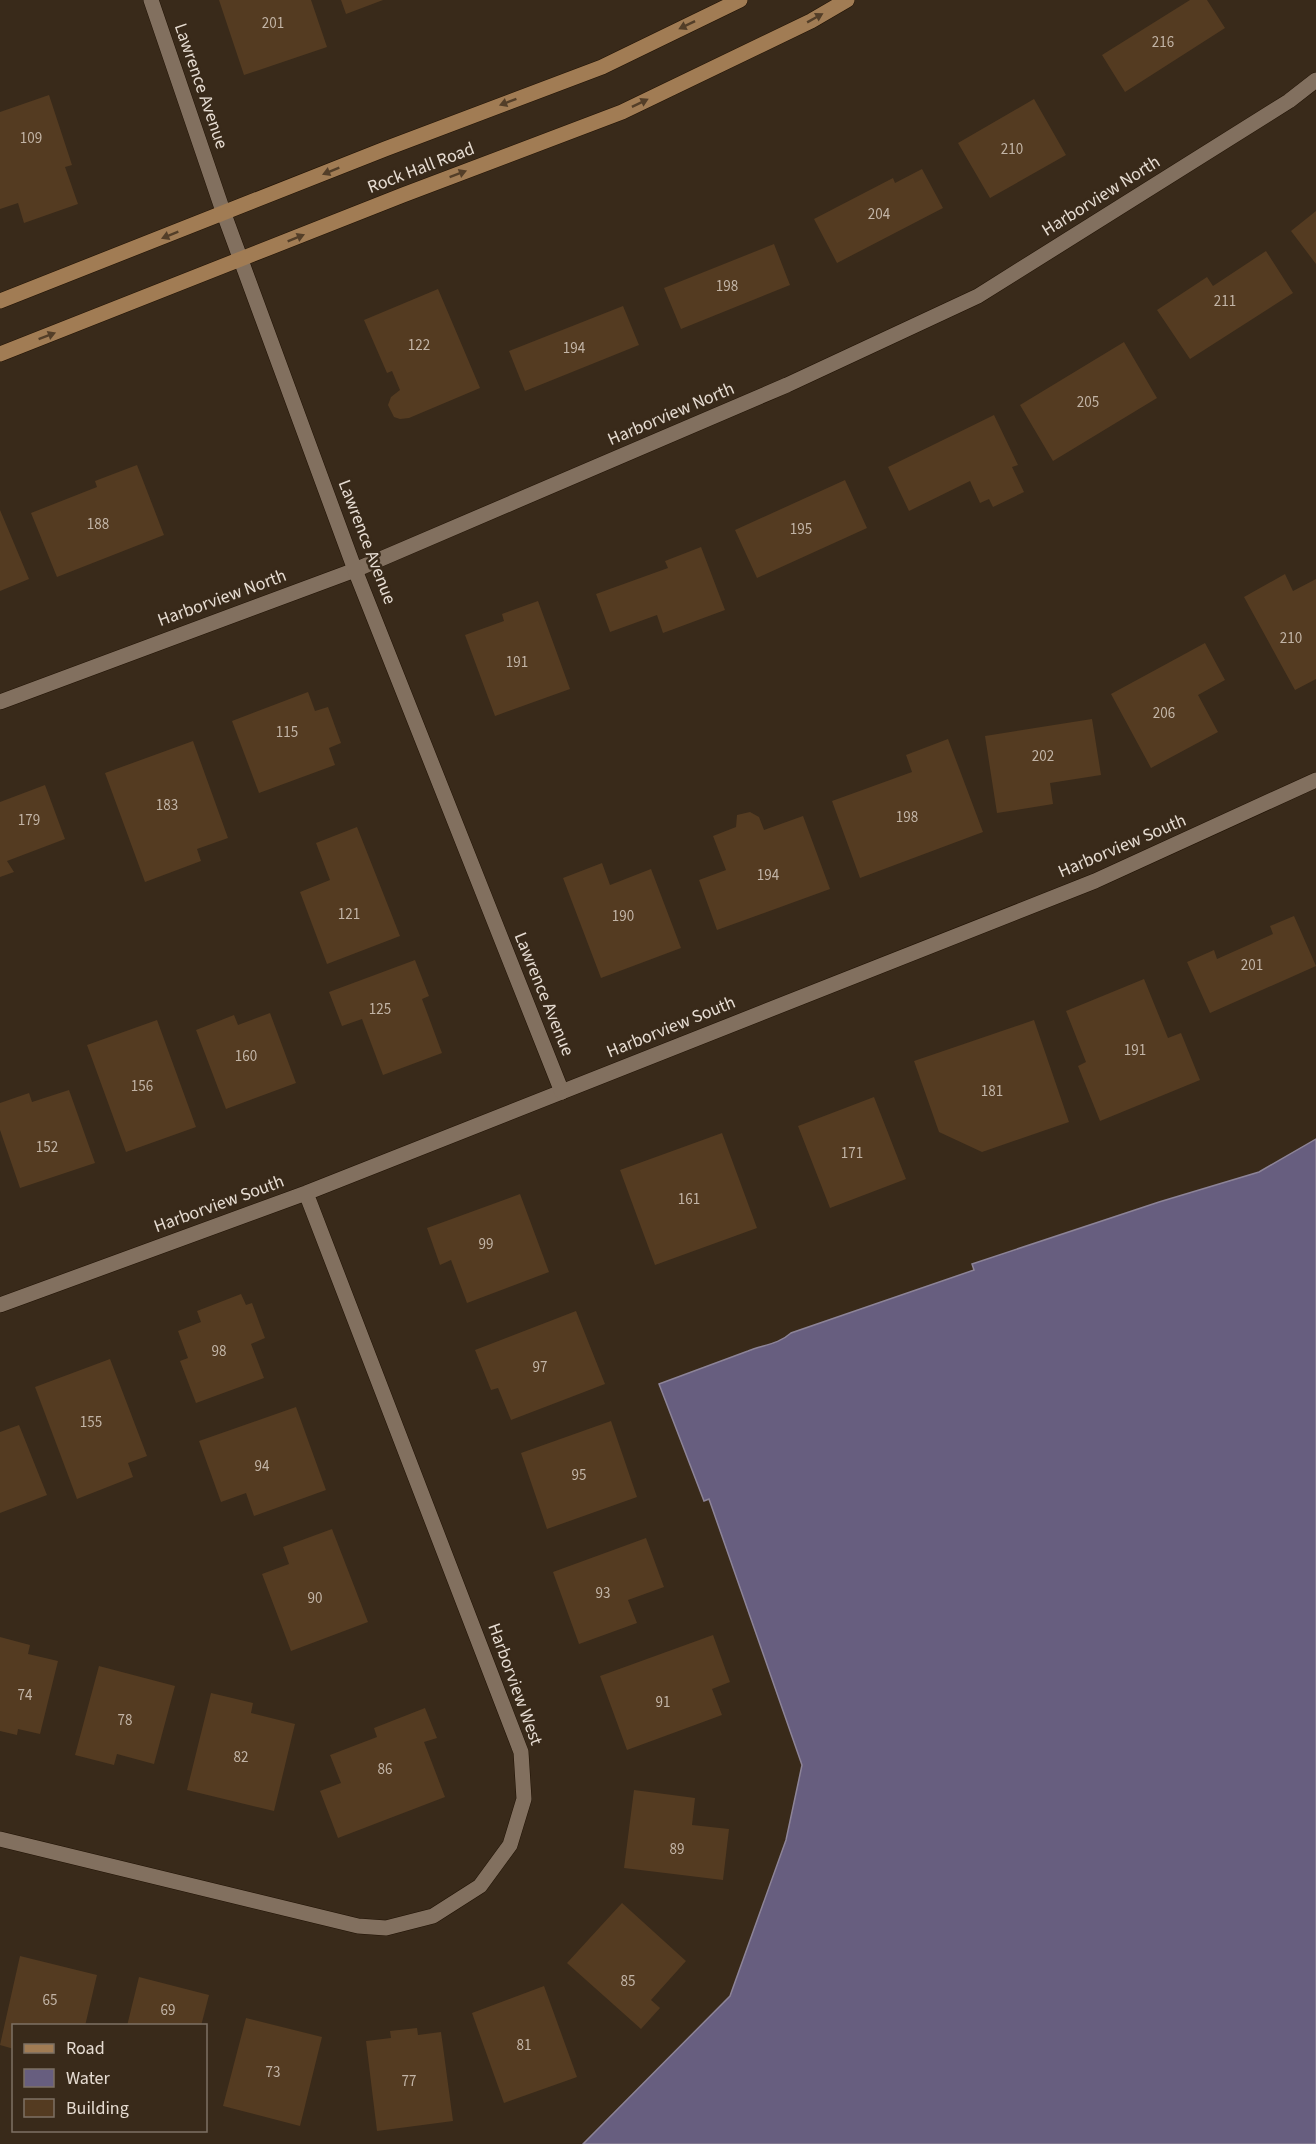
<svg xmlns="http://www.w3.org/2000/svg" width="1316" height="2144" font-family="'Source Sans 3',sans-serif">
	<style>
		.water { fill: #675e7f; stroke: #8d8498; stroke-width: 1.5 }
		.building { fill: #543b21 }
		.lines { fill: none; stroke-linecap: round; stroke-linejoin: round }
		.minor-casing { stroke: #201204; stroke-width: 16 }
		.tertiary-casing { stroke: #201204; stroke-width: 16 }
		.secondary-casing { stroke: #201204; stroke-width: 16 }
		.minor { stroke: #82705f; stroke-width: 15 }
		.tertiary { stroke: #82705f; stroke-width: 15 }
		.secondary { stroke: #a17c54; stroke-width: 15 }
		.oneway { fill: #533e28 }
		.labels { text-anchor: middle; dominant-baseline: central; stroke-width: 5; stroke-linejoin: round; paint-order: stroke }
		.number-label { font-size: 15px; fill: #c2b4a6 }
		.street-label { font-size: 18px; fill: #e6dcd2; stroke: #392a1a }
	</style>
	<rect width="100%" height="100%" fill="#392a1a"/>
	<path class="water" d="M1316,1139V2144H583L730,1996L786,1840L802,1765L709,1499L704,1501L659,1384C689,1373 718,1362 748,1351C763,1345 779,1344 791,1333L974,1270L972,1264L1159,1202L1259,1172Z"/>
	<path class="building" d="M219,0H311L327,47L244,75Z
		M341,0H383L346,14Z
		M1190,0H1207L1225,28L1125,92L1102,55Z
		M49,95L72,165L65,167L78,204L24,223L18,203L0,209V112Z
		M1034,99L1066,155L990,198L958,143Z
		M922,169L943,208L837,263L814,219L893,178L895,183Z
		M1316,211V264L1291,231Z
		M774,244L790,285L681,329L664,288Z
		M1266,251L1293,293L1190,359L1157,310L1207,277L1213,286Z
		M438,289L480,388L409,418L400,419L394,417L388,405L391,397L400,390L392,371L387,373L364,320Z
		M623,306L639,345L525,391L509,351Z
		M1124,342L1157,398L1053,461L1020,405Z
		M994,415L1018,465L1012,467L1024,492L993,507L989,499L980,503L970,481L909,511L888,467Z
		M137,465L164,535L57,577L31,513L97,487L95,481Z
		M845,480L867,528L757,578L735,530Z
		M0,510L29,579L0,591Z
		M701,547L725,610L663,633L657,615L610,632L596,594L668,568L665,561Z
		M1285,574L1293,591L1316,579V679L1295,690L1244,597Z
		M538,601L570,689L495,716L465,635L504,621L502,614Z
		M1205,643L1225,680L1198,695L1218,732L1151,768L1111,694Z
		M308,692L315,711L328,707L341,743L329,748L335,765L259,793L232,721Z
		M1092,719L1101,775L1050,783L1053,804L997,813L985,736Z
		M948,739L983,832L860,878L832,801L912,772L906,755Z
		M193,741L228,838L197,849L201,861L145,882L105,773Z
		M45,785L65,839L7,861L14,872L0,877V802Z
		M750,812L759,817L764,830L803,816L830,889L717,930L699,880L726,870L713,836L736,827L737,815Z
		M357,827L400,936L327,964L300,892L330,880L316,843Z
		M602,863L610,885L651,869L681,948L601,978L563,878Z
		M1294,916L1316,966L1210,1013L1187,962L1214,950L1217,959L1273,934L1270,926Z
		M415,960L429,996L422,999L442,1053L383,1075L362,1019L342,1026L329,992Z
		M1144,979L1168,1038L1181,1033L1200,1080L1100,1121L1078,1066L1086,1062L1066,1011Z
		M270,1013L296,1083L226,1109L196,1030L234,1015L238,1025Z
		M157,1020L196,1127L126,1152L87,1045Z
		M1034,1020L1069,1122L982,1152L939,1132L914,1061Z
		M69,1090L95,1163L20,1188L0,1130V1103L29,1093L32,1102Z
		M874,1097L906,1179L830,1208L798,1126Z
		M722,1133L757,1228L655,1265L620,1170Z
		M520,1194L549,1272L467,1303L451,1260L440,1265L427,1228Z
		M241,1294L246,1305L252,1303L265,1338L251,1344L264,1378L196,1403L180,1361L188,1358L178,1331L201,1322L197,1311Z
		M576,1311L605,1384L511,1420L498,1388L491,1390L475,1350Z
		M110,1359L147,1456L128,1463L133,1477L77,1499L35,1387Z
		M296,1407L326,1490L254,1516L246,1493L221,1502L199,1441Z
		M611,1421L637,1497L547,1529L521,1453Z
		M19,1425L47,1495L0,1513V1432Z
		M332,1529L368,1622L291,1651L262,1574L289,1564L283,1547Z
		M646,1538L664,1587L628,1600L637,1623L579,1644L553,1572Z
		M713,1635L730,1682L712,1689L722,1715L627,1750L600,1676Z
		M0,1637L30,1645L28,1654L58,1661L40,1734L18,1729L17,1735L0,1731Z
		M99,1666L175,1686L154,1764L117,1754L114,1765L75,1755Z
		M211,1693L253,1703L251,1713L295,1724L274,1811L187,1790Z
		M425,1708L437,1738L424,1742L445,1797L338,1838L320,1791L341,1783L330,1755L377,1737L374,1728Z
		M634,1790L695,1798L692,1825L729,1829L723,1880L624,1868Z
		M622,1903L686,1961L651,2000L660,2008L641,2029L567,1963Z
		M20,1956L97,1975L85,2026H14V2049L0,2045Z
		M139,1977L209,1995L201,2026H127Z
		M544,1986L577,2077L504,2103L472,2013Z
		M246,2018L322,2037L300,2126L223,2106Z
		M417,2028L418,2035L441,2032L453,2121L377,2131L366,2041L391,2038L390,2031Z"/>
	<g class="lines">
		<g class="minor-casing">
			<path id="minor" d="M0,702L355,570L787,385L978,296L1289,101L1316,80
				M0,1305L306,1193L1095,881L1316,780
				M0,1839L358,1926L386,1928L433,1916L480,1886L510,1845L524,1799L521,1752L306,1193"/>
		</g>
		<g class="tertiary-casing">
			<path id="tertiary" d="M151,0L224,214L355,570L562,1092"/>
		</g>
		<g class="secondary-casing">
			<path id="secondary" d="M0,301L385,149L602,67L740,0
				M0,354L403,195L622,112L811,21L847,0"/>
		</g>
		<use href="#minor" class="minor"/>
		<use href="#tertiary" class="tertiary"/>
		<use href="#secondary" class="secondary"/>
	</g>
	<defs><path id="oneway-solid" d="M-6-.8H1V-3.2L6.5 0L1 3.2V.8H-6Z" transform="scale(1.5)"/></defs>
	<g class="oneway">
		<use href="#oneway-solid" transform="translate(815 18) rotate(-29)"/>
		<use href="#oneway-solid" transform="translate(687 25) rotate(154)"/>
		<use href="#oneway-solid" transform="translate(508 102) rotate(159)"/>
		<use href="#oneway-solid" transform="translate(640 103) rotate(-26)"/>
		<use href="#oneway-solid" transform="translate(331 171) rotate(158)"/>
		<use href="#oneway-solid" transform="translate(458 174) rotate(-21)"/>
		<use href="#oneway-solid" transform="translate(170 235) rotate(158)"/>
		<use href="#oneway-solid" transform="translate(296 238) rotate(-22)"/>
		<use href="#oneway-solid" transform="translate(47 336) rotate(-21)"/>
	</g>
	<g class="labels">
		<g class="number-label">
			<text x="273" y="23">201</text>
			<text x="1163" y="42">216</text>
			<text x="31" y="138">109</text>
			<text x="1012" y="149">210</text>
			<text x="879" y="214">204</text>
			<text x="727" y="286">198</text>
			<text x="1225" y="301">211</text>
			<text x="419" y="345">122</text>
			<text x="574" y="348">194</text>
			<text x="1088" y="402">205</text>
			<text x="98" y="524">188</text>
			<text x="801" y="529">195</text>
			<text x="1291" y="638">210</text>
			<text x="517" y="662">191</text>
			<text x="1164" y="713">206</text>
			<text x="287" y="732">115</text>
			<text x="1043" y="756">202</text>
			<text x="167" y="805">183</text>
			<text x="907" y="817">198</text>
			<text x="29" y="820">179</text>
			<text x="768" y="875">194</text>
			<text x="349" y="914">121</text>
			<text x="623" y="916">190</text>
			<text x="1252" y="965">201</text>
			<text x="380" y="1009">125</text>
			<text x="1135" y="1050">191</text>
			<text x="246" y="1056">160</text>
			<text x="142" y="1086">156</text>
			<text x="992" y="1091">181</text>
			<text x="47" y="1147">152</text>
			<text x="852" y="1153">171</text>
			<text x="689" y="1199">161</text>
			<text x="486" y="1244">99</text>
			<text x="219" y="1351">98</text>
			<text x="540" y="1367">97</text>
			<text x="91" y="1422">155</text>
			<text x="262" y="1466">94</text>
			<text x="579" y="1475">95</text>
			<text x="603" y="1593">93</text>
			<text x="315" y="1598">90</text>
			<text x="25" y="1695">74</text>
			<text x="663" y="1702">91</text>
			<text x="125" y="1720">78</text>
			<text x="241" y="1757">82</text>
			<text x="385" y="1769">86</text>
			<text x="677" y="1849">89</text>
			<text x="628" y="1981">85</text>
			<text x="50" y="2000">65</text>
			<text x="168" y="2010">69</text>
			<text x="524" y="2045">81</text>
			<text x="273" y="2072">73</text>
			<text x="409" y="2081">77</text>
		</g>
		<g class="street-label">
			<text transform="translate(201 86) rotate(71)">Lawrence Avenue</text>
			<text transform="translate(421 168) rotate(-21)">Rock Hall Road</text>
			<text transform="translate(1101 196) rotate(-32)">Harborview North</text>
			<text transform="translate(671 414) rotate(-23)">Harborview North</text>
			<text transform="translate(367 542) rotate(69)">Lawrence Avenue</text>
			<text transform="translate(222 598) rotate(-20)">Harborview North</text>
			<text transform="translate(1122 846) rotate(-23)">Harborview South</text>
			<text transform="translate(544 994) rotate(68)">Lawrence Avenue</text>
			<text transform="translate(671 1027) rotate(-22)">Harborview South</text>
			<text transform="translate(219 1204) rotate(-20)">Harborview South</text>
			<text transform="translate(515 1684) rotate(70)">Harborview West</text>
		</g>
	</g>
	<rect x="12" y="2024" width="195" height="108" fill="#392a1a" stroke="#7e7164" stroke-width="1.5"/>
	<rect x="24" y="2044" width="30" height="9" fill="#a17c54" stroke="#7e7164" stroke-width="1.5"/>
	<text x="66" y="2054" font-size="18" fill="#e6dcd2">Road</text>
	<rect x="24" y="2069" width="30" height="18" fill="#675e7f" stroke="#7e7164" stroke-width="1.5"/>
	<text x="66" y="2084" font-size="18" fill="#e6dcd2">Water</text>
	<rect x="24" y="2099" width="30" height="18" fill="#543b21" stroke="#7e7164" stroke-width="1.5"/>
	<text x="66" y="2114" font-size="18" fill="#e6dcd2">Building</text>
</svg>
